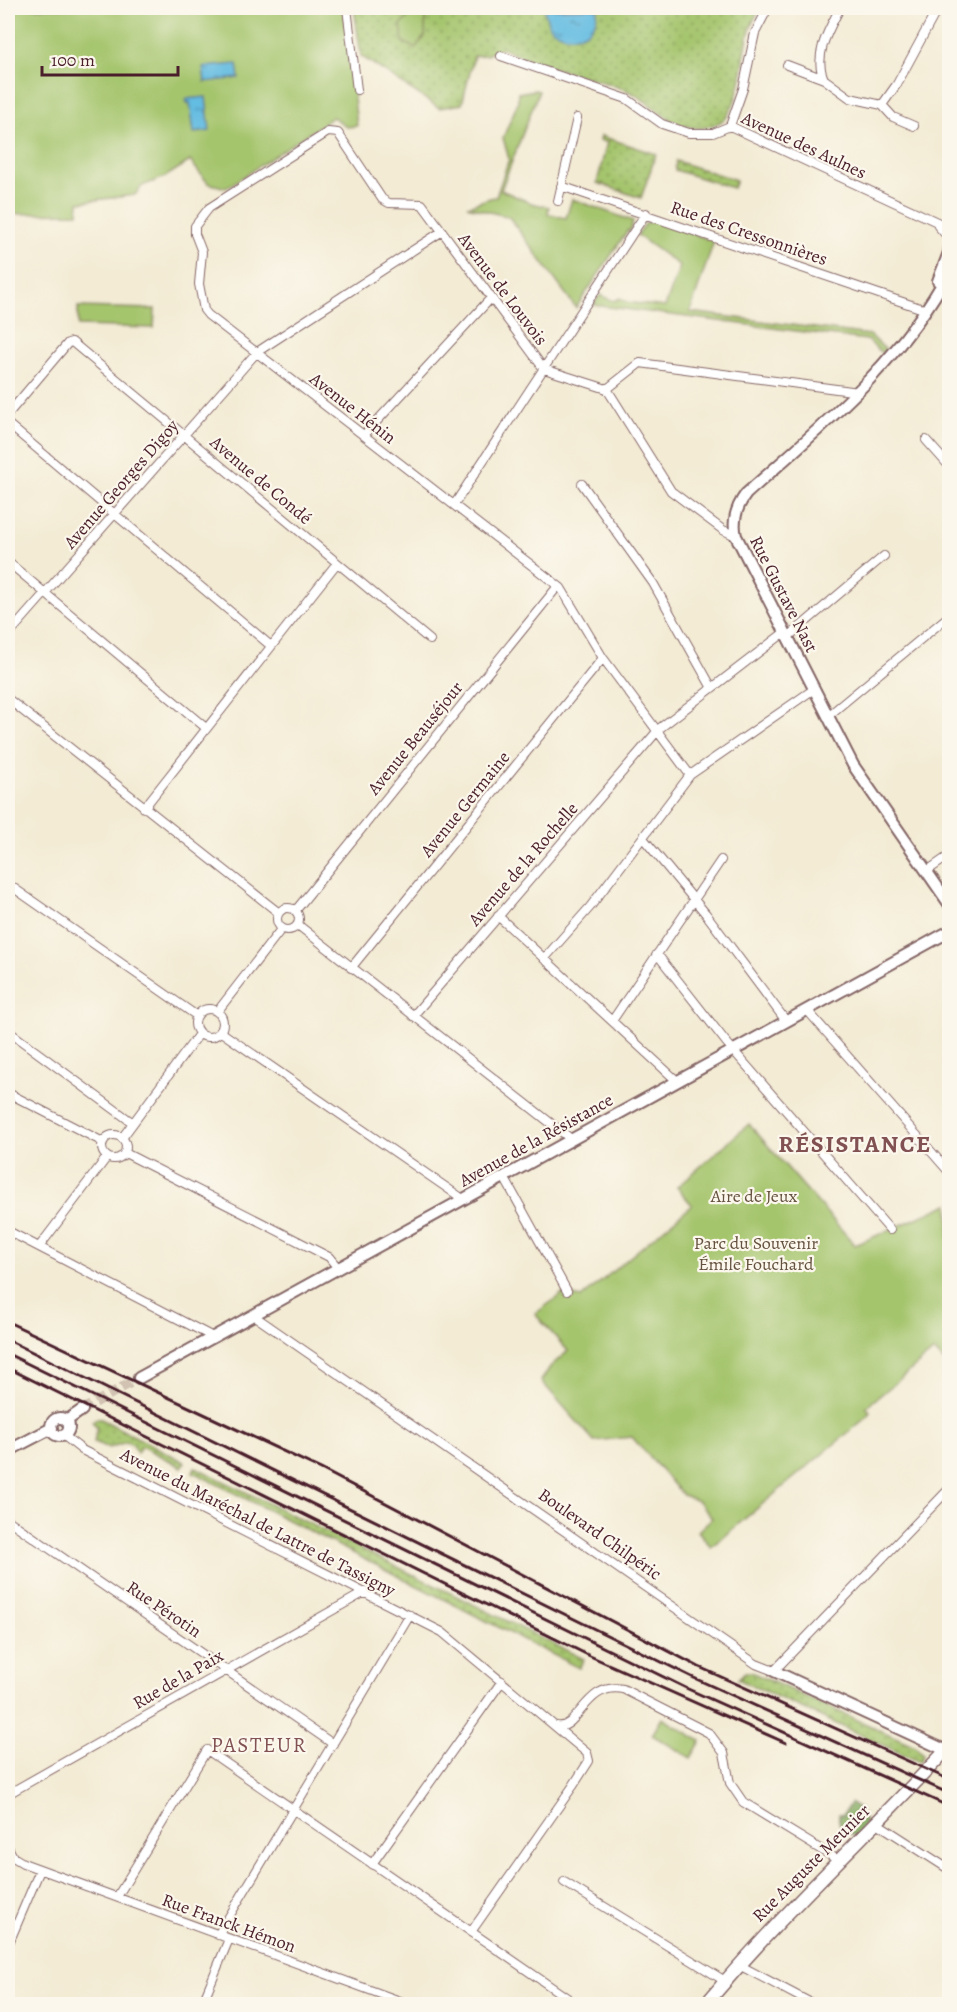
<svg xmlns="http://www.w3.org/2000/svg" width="957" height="2012" font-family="Alegreya,serif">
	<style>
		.grass { fill: url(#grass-dots); stroke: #78724c; stroke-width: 1.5 }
		.forest { fill: url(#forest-firs); stroke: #676446; stroke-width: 1.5 }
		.park { fill: #a5c56d; stroke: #78724c; stroke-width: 1.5 }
		.water { fill: url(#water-ripples); stroke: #576e86; stroke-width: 1.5 }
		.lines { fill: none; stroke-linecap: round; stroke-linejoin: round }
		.secondary-tunnel { stroke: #d1c2b2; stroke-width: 10; stroke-dasharray: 10 5; stroke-linecap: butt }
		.street-casing { stroke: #856666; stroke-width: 10 }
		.secondary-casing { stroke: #856666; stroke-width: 14 }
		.primary-casing { stroke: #856666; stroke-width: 15 }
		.street { stroke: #fff; stroke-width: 8 }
		.secondary { stroke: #fff; stroke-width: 10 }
		.primary { stroke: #fff; stroke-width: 12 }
		.rail { stroke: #4a1f2b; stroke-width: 3 }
		.labels { text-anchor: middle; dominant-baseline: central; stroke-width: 4.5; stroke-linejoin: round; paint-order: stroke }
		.street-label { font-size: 18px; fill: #4a1f2b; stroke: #fbf7ec }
		.park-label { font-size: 18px; fill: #65513f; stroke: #fbf7ec }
		.quarter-label { font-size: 21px; letter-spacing: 1.5px; fill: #825253; stroke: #fbf7ec }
		.district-label { font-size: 24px; font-weight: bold; letter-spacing: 1.5px; fill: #825253; stroke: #fbf7ec }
	</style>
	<defs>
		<pattern id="grass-dots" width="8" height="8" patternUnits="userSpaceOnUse" patternTransform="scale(1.5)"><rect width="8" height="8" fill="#a5c56d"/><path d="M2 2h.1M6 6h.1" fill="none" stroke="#889f5a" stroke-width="1.8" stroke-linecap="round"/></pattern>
		<pattern id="forest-firs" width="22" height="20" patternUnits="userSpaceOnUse" patternTransform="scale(1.5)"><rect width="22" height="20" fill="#84aa60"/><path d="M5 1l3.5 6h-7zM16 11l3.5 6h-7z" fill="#6e8a4f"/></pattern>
		<pattern id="water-ripples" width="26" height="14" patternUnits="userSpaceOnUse" patternTransform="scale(1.5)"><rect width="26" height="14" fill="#64bce1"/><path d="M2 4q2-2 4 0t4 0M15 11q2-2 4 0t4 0" fill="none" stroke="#5498b7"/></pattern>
	</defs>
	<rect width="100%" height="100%" fill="#fbf7ec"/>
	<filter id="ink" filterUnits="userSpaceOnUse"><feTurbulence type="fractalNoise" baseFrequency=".0167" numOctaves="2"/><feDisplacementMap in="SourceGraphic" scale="12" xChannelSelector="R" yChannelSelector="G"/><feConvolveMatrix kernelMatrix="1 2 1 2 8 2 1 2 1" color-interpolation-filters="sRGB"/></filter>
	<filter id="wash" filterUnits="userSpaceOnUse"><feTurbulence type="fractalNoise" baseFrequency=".008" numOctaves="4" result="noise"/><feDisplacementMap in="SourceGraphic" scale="24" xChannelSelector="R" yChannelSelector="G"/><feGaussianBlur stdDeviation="1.35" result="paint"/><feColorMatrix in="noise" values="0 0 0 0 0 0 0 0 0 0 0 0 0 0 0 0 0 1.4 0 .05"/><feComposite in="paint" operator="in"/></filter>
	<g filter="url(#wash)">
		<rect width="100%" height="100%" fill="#f3ebd4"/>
		<path class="grass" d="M354,8H761C738,38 749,84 727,116C722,123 708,128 699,128C665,127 653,101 628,91C589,74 539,69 503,48L486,55L474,56L462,104L439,108L361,56Z
			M601,136L656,154L641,198L597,183L607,142L600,141Z
			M676,161L736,180L733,188L675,170Z
			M99,1418L185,1462L182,1467L141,1446L137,1453L133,1445L126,1442L109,1448L94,1442L97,1428L92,1421Z
			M195,1467L584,1659L579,1668L193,1472Z
			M745,1672H751L915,1746L923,1754L920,1762L738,1679Z"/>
		<path class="forest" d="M850,1803L860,1810L866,1824L856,1836C845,1833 837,1826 839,1814L843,1815Z"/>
		<path class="park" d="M8,8H344L357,126L346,127L333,117L226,188L208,183L190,161L165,177L142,186L135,195L79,202L78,213L8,214Z
			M416,8L425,16V36L415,48L403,42L401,25Z
			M535,90L539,91L501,190L531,203L549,207L548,214L566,218L572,199L633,221L630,232L628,230L576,308L509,217L467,206C478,204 484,198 496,197L509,159L503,138L518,102V93Z
			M657,221L714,241L690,312L870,335L886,350L882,353L867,340L593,305L600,295L614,301L620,298L626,302L665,307L680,266L637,235L646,223Z
			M78,307L155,309L154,328L78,326Z
			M749,1124L855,1245L949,1204V1367L934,1351L866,1407L871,1412L868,1416L711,1547L698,1531L712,1518L698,1501L683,1495L632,1437L594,1441L541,1381L550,1367L568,1351L535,1314L563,1293L581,1298L692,1205L677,1187Z
			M662,1718L701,1741L691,1758L652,1735Z"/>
		<path class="water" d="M544,9L597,8C599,37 567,45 549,26Z
			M237,64L239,78L205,82L203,67Z
			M206,97L210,131L194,133L190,103H187L186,99Z"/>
	</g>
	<g filter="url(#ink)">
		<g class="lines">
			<path class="secondary-tunnel" d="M82,1410L139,1378"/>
			<g class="street-casing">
				<path id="street" d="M347,8L357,90
					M501,56L627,99L662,124L689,133H713L730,126
					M787,65L824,79L850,98L882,105L893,117L914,126
					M824,79C813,55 829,29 840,8
					M882,105L897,84L938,8
					M730,126L950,228
					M730,126L743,89L755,33L768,8
					M561,186L926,310
					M558,201L577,118
					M938,226L947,236L948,252
					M607,389L640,363L859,392
					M8,414L68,343L72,342L430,640
					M8,424L271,646
					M364,435L491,298
					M926,440L950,467
					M582,484L653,583L712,688
					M454,505L646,213
					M8,562L206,728
					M8,635L257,352L441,232
					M788,637L884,556
					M8,699L279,913
					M828,716L950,615
					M690,775L603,658L561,588L208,315L204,310L199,284L202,252L195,234V226L209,208L328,132L338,133L382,199L389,203L422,204L544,369L607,389L671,491L723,530L736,536
					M144,808L337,563
					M643,838L706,914L786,1021
					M927,871L950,855
					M8,884L197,1016
					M277 919a11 11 0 1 1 22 0a11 11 0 1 1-22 0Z
					M296,910L558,586
					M498,916L677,1081
					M298,925L571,1139
					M657,954L726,1042L890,1230
					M544,959L590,907L690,775L814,689
					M351,968L603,658
					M195 1023a14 14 0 1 1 28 0a14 14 0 1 1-28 0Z
					M807,1010L950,1173
					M217,1012L282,928
					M413,1016L660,728L785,632
					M612,1021L721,860
					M8,1031L133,1123
					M221,1032L463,1199
					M8,1093L103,1142
					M102 1147a12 12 0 1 1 24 0a12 12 0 1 1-24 0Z
					M122,1138L199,1034
					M125,1153L329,1257L338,1268
					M504,1177L567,1291
					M8,1231L213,1337
					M39,1247L107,1157
					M253,1315L756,1664L774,1671L950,1488
					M63,1435L82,1450L442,1632L587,1753L589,1761L573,1786L471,1932
					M8,1520L333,1744
					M557,1726C578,1731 586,1681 623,1689L709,1733L724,1753L730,1783L743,1802L838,1860
					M8,1794L365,1592
					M877,1823L950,1870
					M8,1847L13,1857L23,1863L408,2004
					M372,1864L502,1681
					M564,1882L725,1981
					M117,1897L207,1750L576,2004
					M218,1935L410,1615
					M8,1945L40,1870
					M739,1965L813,2004
					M202,2004L229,1939"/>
			</g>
			<g class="secondary-casing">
				<path id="secondary" d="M950,270C900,363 823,425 746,494C737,506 732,520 736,536L853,765L950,905
					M938,281L950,250
					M139,1378L950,931
					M51 1427a9 9 0 1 1 18 0a9 9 0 1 1-18 0Z
					M66,1421L82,1410
					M8,1451L52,1428
					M774,1671L945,1750"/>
			</g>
			<g class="primary-casing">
				<path id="primary" d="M706,2004C782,1913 869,1833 950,1746"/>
			</g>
			<use href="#street" class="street"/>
			<use href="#secondary" class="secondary"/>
			<use href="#primary" class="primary"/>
			<path class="rail" d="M8,1322L321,1469L699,1667L950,1780
				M8,1340L694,1678L950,1794
				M8,1354L688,1689L950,1807
				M8,1368L590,1656L786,1743"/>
		</g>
	</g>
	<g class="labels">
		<g class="street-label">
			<text transform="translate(804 145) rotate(25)">Avenue des Aulnes</text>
			<text transform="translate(749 233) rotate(19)">Rue des Cressonnières</text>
			<text transform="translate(503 289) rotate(53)">Avenue de Louvois</text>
			<text transform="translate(353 408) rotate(38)">Avenue Hénin</text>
			<text transform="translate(261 480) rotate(40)">Avenue de Condé</text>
			<text transform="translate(121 484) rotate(-49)">Avenue Georges Digoy</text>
			<text transform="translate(784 594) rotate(63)">Rue Gustave Nast</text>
			<text transform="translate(415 738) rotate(-51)">Avenue Beauséjour</text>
			<text transform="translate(465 804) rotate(-51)">Avenue Germaine</text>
			<text transform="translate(523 864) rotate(-49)">Avenue de la Rochelle</text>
			<text transform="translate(536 1140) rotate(-29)">Avenue de la Résistance</text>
			<text transform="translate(258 1522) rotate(27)">Avenue du Maréchal de Lattre de Tassigny</text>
			<text transform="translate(600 1534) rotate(35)">Boulevard Chilpéric</text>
			<text transform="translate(164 1609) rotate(34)">Rue Pérotin</text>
			<text transform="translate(178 1679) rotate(-30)">Rue de la Paix</text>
			<text transform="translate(811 1863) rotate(-45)">Rue Auguste Meunier</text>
			<text transform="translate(229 1923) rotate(20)">Rue Franck Hémon</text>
		</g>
		<g class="park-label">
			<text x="754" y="1196">Aire de Jeux</text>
			<text x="756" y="1243">Parc du Souvenir<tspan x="756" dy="21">Émile Fouchard</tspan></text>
		</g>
		<g class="quarter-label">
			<text x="259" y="1745">PASTEUR</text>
		</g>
		<g class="district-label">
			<text x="855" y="1144">RÉSISTANCE</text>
		</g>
	</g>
	<rect width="957" height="2012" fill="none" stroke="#fbf7ec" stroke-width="30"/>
	<path d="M42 66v9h136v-9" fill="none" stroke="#4a1f2b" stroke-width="3"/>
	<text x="51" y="66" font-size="18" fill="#4a1f2b" stroke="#fbf7ec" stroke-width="4.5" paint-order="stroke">100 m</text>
</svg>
